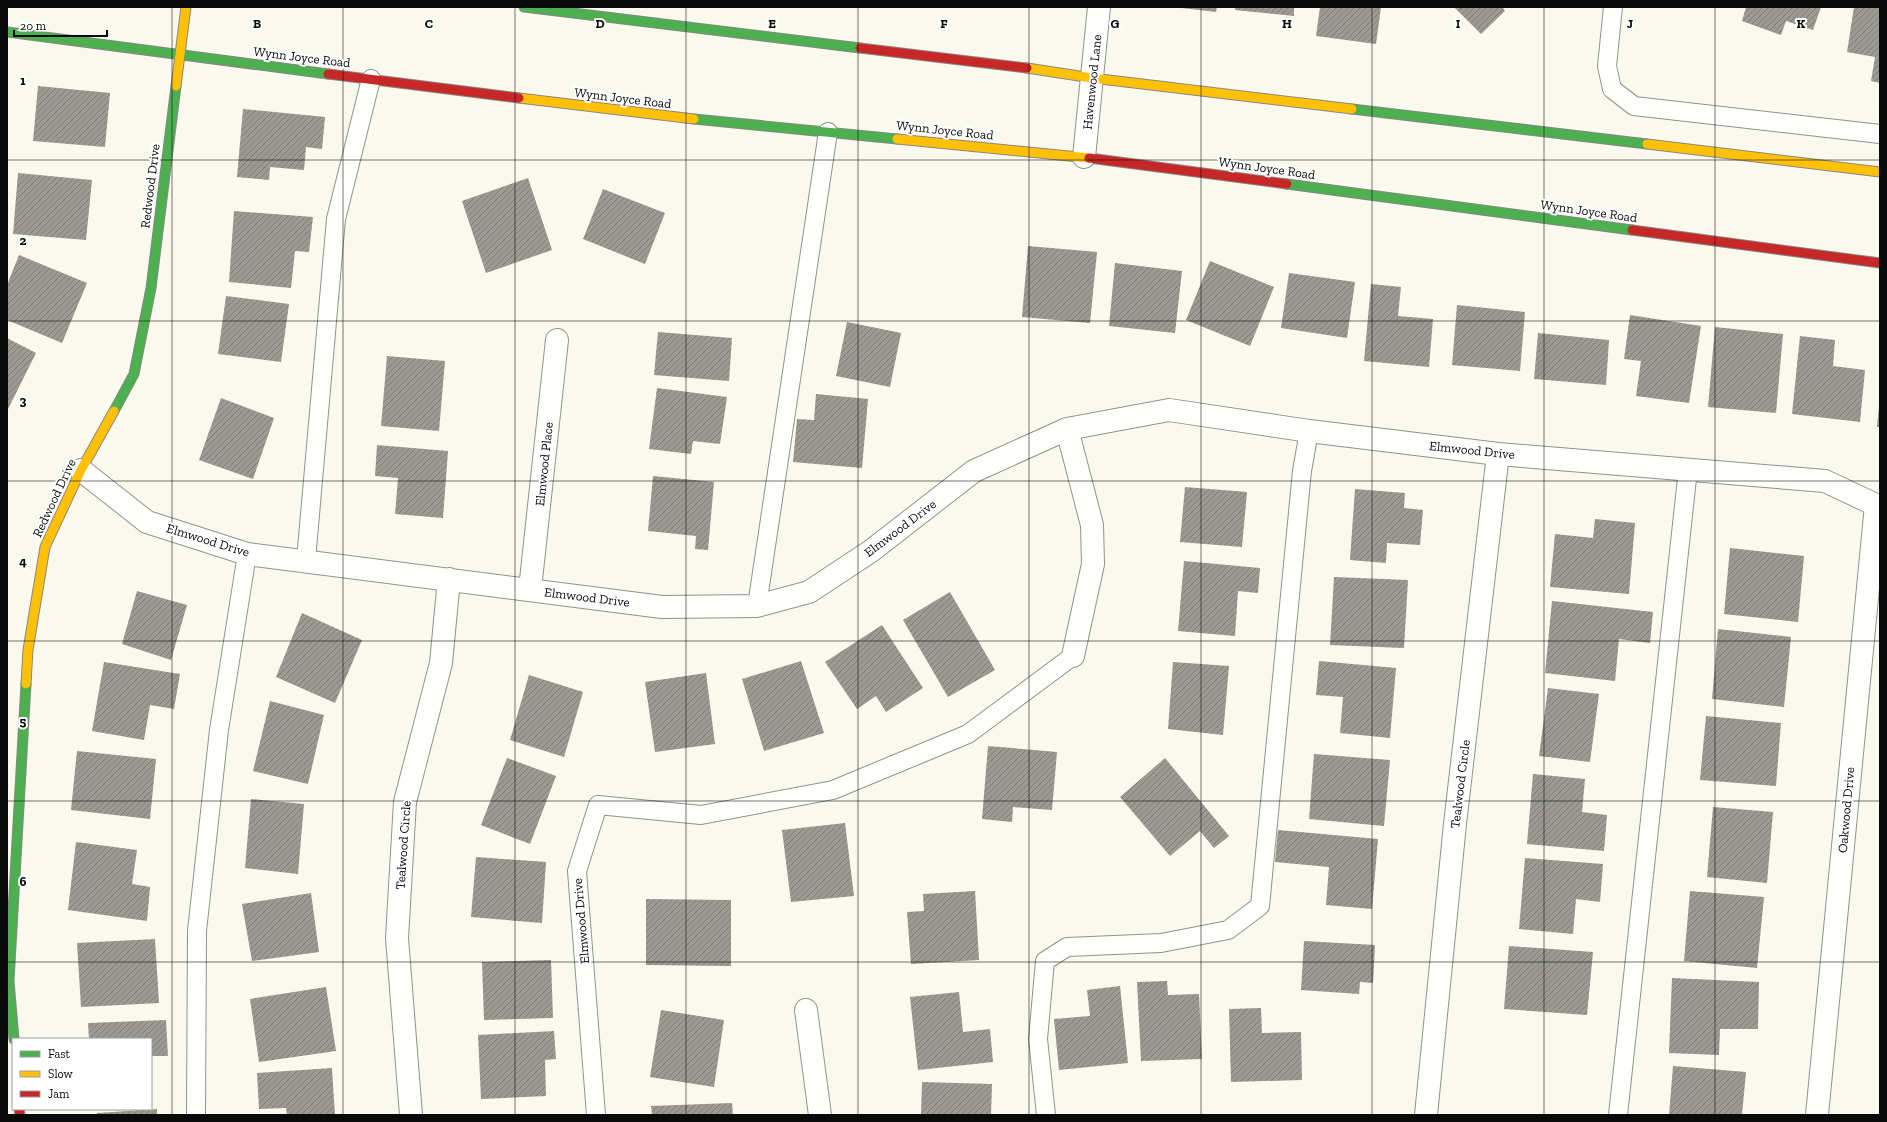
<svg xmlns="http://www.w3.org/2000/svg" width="1887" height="1122" font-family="'Zilla Slab',serif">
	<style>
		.building { fill: url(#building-hatch) }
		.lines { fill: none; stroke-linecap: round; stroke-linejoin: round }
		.lane-casing { stroke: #92928c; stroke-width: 20 }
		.street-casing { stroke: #92928c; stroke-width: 24 }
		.fast-casing { stroke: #888883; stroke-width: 11 }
		.slow-casing { stroke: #888883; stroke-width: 11 }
		.jam-casing { stroke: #888883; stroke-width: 11 }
		.lane { stroke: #fefefc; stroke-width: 18 }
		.street { stroke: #fefefc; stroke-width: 22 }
		.fast { stroke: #4caf50; stroke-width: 9 }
		.slow { stroke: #ffc107; stroke-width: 9 }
		.jam { stroke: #c62828; stroke-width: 9 }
		.grid { fill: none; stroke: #0a0a0a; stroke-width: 1; stroke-opacity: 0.55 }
		.labels { text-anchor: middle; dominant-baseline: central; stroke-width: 4; stroke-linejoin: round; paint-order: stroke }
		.street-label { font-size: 13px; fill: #0a0a0a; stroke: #fff }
		.grid-label { font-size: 13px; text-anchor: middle; font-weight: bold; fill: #0a0a0a; stroke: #fff; stroke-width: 4; stroke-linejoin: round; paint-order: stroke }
	</style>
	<defs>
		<pattern id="building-hatch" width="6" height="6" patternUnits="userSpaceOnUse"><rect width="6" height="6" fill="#9b9a93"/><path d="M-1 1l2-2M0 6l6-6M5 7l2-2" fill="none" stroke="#7d7c76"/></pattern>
	</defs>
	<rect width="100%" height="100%" fill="#f9f9ed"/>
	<path class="building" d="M1173,7H1217L1216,12Z
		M1235,7H1294V16L1235,10Z
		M1320,7H1381L1376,44L1316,36Z
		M1454,7H1504L1503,8L1505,11L1481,34Z
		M1746,7H1821L1813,30L1786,21L1781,35L1742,21Z
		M1854,7H1880V83L1871,81L1875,57L1847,52Z
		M38,86L110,93L105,147L33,141Z
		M243,109L325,117L322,149L306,147L304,170L270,167L269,180L237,177Z
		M18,173L92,180L86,240L13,234Z
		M528,178L552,250L486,273L462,201Z
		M603,189L665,213L645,264L583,239Z
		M234,211L313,217L309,252L295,251L291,288L229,282Z
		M1028,246L1097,252L1090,323L1022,317Z
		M19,255L87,283L62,343L7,320V285Z
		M1210,261L1274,287L1250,346L1186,320Z
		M1115,263L1182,271L1175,333L1109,326Z
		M1289,273L1355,282L1347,338L1281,328Z
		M1371,284L1401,287L1398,316L1433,319L1429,367L1364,361Z
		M226,296L289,304L281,362L218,354Z
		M1457,305L1525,312L1520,371L1452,365Z
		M1630,315L1701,326L1689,403L1636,396L1641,361L1624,359Z
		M847,322L901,333L890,387L836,376Z
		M1715,327L1783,334L1776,413L1708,407Z
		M658,332L732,338L729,381L654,375Z
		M1538,333L1609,340L1606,385L1534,379Z
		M1800,336L1835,340L1833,366L1865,370L1860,422L1792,414Z
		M7,338L36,353L7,411Z
		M387,356L445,361L439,431L381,426Z
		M657,388L727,397L720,444L693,441L691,454L649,449Z
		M816,394L868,399L862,468L793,462L797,419L814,420Z
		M221,398L274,418L253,479L199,460Z
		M1879,406H1880V427H1877Z
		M377,445L448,451L443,518L395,514L398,478L375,476Z
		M653,476L714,482L708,550L695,549L696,536L648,531Z
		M1185,487L1247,492L1242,547L1180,542Z
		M1355,489L1405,493L1404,508L1423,510L1420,545L1387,543L1386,563L1350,560Z
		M1595,519L1635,523L1629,594L1550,587L1555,534L1593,538Z
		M1730,548L1804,556L1798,622L1724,614Z
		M1184,561L1260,568L1258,593L1238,591L1235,636L1178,631Z
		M1334,577L1408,580L1404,648L1330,645Z
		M137,591L187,605L171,660L122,644Z
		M950,592L995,670L948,697L903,620Z
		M1552,601L1653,612L1650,643L1619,639L1615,681L1545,673Z
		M302,613L362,640L335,703L276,677Z
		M882,625L923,688L886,712L876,696L857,709L825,662Z
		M1718,629L1791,637L1784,707L1712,699Z
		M801,661L824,733L764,751L742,679Z
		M1319,661L1396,668L1390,738L1340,733L1343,697L1316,695Z
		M104,662L180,674L174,709L150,705L144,740L92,731Z
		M1173,662L1229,666L1223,735L1168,729Z
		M706,673L715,744L655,752L645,682Z
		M529,675L583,692L564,757L510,740Z
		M1548,688L1599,694L1590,762L1539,756Z
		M270,701L324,715L308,784L253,771Z
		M1706,716L1781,723L1776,786L1700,780Z
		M988,746L1057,752L1052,810L1013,807L1012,822L982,819Z
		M77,751L156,759L150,819L71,810Z
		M1314,754L1390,760L1384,826L1309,819Z
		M507,758L556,776L530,844L481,825Z
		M1165,758L1229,836L1214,848L1200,831L1170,856L1120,797Z
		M1533,774L1585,779L1582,812L1607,815L1604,851L1527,844Z
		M251,799L304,804L298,874L245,868Z
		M1713,807L1773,812L1767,883L1707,877Z
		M845,823L854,896L791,902L782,830Z
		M1278,830L1378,839L1372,909L1326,905L1329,867L1275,862Z
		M76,842L137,850L132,884L150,887L147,921L68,910Z
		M476,857L546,862L542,923L471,917Z
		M1525,858L1603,864L1600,902L1576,899L1573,934L1519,929Z
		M975,891L979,960L911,964L907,912L924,911L923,894Z
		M1690,891L1764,897L1757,968L1684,961Z
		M311,893L319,952L252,961L242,904Z
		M646,899L731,900V966L646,965Z
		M155,939L159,1003L81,1007L77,943Z
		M1304,941L1375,945L1373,983L1360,982L1359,994L1301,990Z
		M1509,946L1593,952L1587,1015L1504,1009Z
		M551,960L553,1018L484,1020L482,962Z
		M1672,978L1759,982L1758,1029H1720L1719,1055L1669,1053Z
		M1167,981L1168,995L1199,994L1202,1059L1141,1061L1137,982Z
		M1120,986L1128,1063L1059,1070L1054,1019L1090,1016L1087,990Z
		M326,987L336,1051L259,1062L250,999Z
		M959,992L963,1032L990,1029L993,1062L918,1070L910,997Z
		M1261,1008L1262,1033L1301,1032L1302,1080L1231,1082L1229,1009Z
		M661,1010L724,1020L714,1087L650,1077Z
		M166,1020L168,1056H151V1039H89L88,1023Z
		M554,1031L556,1059L545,1060L546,1096L481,1099L478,1035Z
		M1673,1066L1746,1072L1742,1115H1669Z
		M332,1068L335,1115H287L286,1108L259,1109L257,1073Z
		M922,1082L992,1084L991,1115H921Z
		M732,1103L733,1115H652L651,1106Z
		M157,1109V1115H97V1113Z"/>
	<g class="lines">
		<g class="lane-casing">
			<path id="lane" d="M1613,7L1607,66L1612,89L1634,106L1880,134
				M306,560L336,219L371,79
				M757,606L828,132
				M196,1115L197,931L219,730L247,554
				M596,1115L577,871L598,805L701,815L833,790L968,734L1073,656
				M1046,1115L1038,1039L1045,961L1067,947L1161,943L1228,930L1260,906L1302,471L1309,431
				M1618,1115L1688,469"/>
		</g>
		<g class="street-casing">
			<path id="street" d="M1084,157L1099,7
				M1067,429L1092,525L1093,564L1073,656
				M81,470L147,522L247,554L662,607L757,606L809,592L871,551L974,471L1067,429L1169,410L1309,431L1498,454L1825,481L1876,505L1817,1115
				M530,589L557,340
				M806,1010L820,1115
				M411,1115L397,938L405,802L441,663L449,579
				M1426,1115L1455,824L1498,454"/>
		</g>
		<g class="fast-casing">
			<path id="fast" d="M524,7L860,48
				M7,32L328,74
				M1352,109L1647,144
				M694,119L897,139
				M1287,184L1632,230
				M114,411L134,374L151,288L176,86
				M14,1039L9,981L26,684"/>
		</g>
		<g class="slow-casing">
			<path id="slow" d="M1027,68L1092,78L1352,109
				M176,86L186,7
				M519,98L694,119
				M897,139L1089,158
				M1647,144L1880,172
				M26,684L28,650L45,547L81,470L114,411"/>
		</g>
		<g class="jam-casing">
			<path id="jam" d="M860,48L1027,68
				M328,74L519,98
				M1089,158L1287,184
				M1632,230L1880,263
				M19,1109L20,1115"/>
		</g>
		<use href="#lane" class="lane"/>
		<use href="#street" class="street"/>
		<use href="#fast" class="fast"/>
		<use href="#slow" class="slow"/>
		<use href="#jam" class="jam"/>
	</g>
	<path class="grid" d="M172,7V1115M343,7V1115M515,7V1115M686,7V1115M858,7V1115M1029,7V1115M1201,7V1115M1372,7V1115M1544,7V1115M1715,7V1115M7,160H1880M7,321H1880M7,481H1880M7,641H1880M7,801H1880M7,962H1880"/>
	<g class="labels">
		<g class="street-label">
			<text transform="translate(302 57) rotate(7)">Wynn Joyce Road</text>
			<text transform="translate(1092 82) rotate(-84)">Havenwood Lane</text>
			<text transform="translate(623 98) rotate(7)">Wynn Joyce Road</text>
			<text transform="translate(945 130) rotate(6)">Wynn Joyce Road</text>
			<text transform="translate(1267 168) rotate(8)">Wynn Joyce Road</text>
			<text transform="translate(150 186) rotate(-83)">Redwood Drive</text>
			<text transform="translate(1589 211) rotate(8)">Wynn Joyce Road</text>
			<text transform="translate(1472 450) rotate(6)">Elmwood Drive</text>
			<text transform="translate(544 464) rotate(-84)">Elmwood Place</text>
			<text transform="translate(54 498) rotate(-65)">Redwood Drive</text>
			<text transform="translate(900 528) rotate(-37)">Elmwood Drive</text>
			<text transform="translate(208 540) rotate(17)">Elmwood Drive</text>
			<text transform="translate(587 597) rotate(7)">Elmwood Drive</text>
			<text transform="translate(1460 784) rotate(-83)">Tealwood Circle</text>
			<text transform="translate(1846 810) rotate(-85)">Oakwood Drive</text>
			<text transform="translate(403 845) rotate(-86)">Tealwood Circle</text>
			<text transform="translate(581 921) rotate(-95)">Elmwood Drive</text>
		</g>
	</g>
	<g class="grid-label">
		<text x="257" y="28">B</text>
		<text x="429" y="28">C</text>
		<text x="600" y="28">D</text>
		<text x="772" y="28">E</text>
		<text x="944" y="28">F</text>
		<text x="1115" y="28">G</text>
		<text x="1287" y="28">H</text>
		<text x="1458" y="28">I</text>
		<text x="1630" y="28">J</text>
		<text x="1801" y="28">K</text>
		<text x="23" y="85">1</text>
		<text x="23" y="245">2</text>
		<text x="23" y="405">3</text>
		<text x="23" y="566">4</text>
		<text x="23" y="726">5</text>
		<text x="23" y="886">6</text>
	</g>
	<rect width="1887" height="1122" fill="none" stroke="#0a0a0a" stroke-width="16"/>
	<rect x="12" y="1038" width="140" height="72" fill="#ffffff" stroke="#9d9d9d"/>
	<rect x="20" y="1051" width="20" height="6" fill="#4caf50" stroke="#9d9d9d"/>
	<text x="48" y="1058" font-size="12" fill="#0a0a0a">Fast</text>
	<rect x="20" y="1071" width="20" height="6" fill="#ffc107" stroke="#9d9d9d"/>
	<text x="48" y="1078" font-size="12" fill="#0a0a0a">Slow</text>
	<rect x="20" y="1091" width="20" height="6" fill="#c62828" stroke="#9d9d9d"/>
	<text x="48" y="1098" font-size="12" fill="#0a0a0a">Jam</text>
	<path d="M14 30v6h93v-6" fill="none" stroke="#0a0a0a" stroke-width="2"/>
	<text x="20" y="30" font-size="12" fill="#0a0a0a" stroke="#ffffff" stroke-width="3" paint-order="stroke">20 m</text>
</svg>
